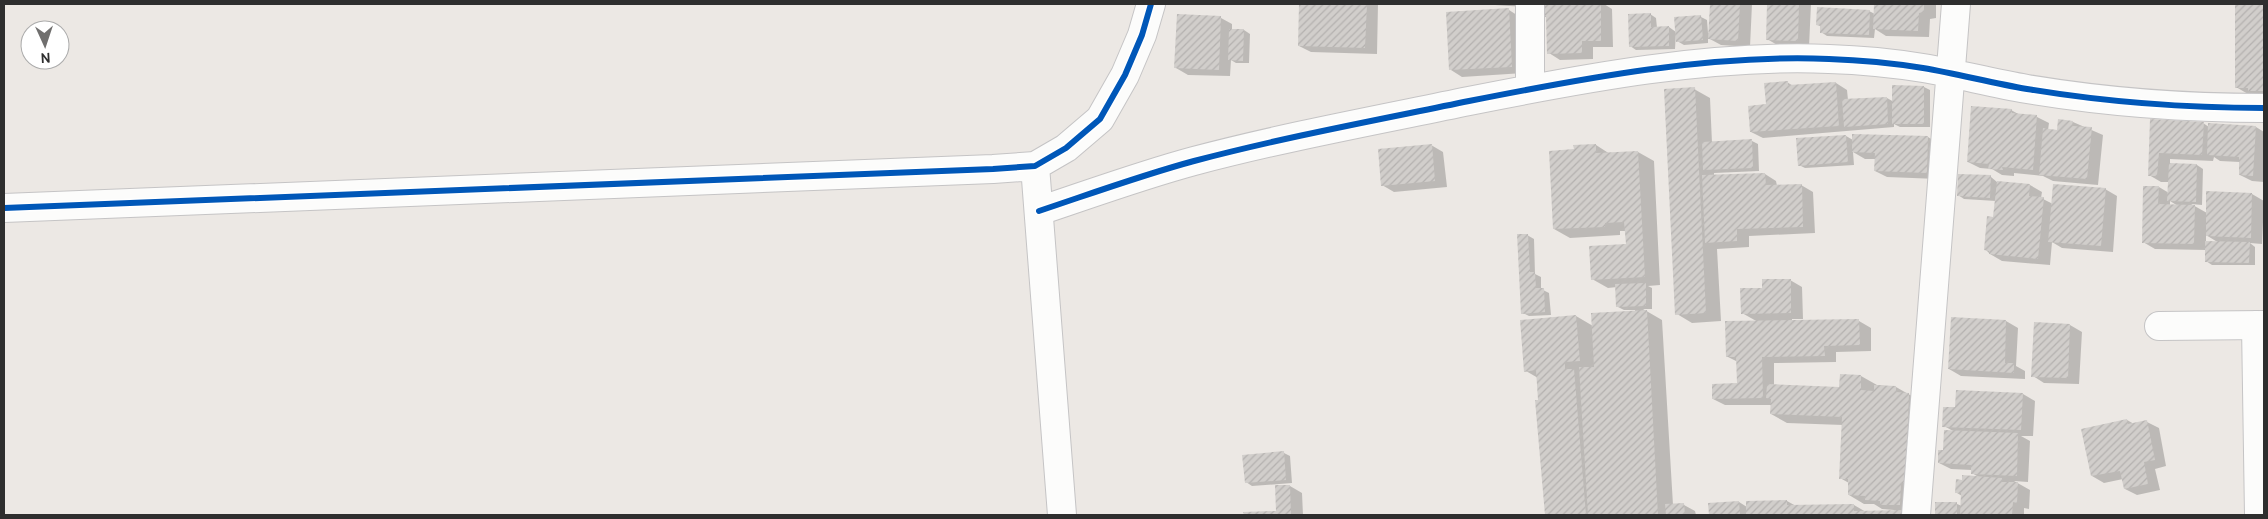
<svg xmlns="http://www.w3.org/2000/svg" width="2268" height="519" font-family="Cabin,sans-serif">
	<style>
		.shadow { fill: #0003; fill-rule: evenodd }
		.building { fill: url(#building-hatch) }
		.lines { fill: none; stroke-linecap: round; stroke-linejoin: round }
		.minor-casing { stroke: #c5c4c5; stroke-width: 30 }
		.minor { stroke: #fcfcfb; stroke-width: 28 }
		.cycleway-casing { stroke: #fff; stroke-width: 9 }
		.cycleway { stroke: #0057b8; stroke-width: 6 }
	</style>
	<defs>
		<pattern id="building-hatch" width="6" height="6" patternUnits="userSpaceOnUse" patternTransform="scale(1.25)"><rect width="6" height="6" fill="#d1cecb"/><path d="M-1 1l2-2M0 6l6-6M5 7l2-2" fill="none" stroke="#b4b1af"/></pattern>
	</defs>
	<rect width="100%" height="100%" fill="#ece8e4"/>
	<path class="shadow" d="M1300,4H1378L1377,54L1311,52L1299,46Z
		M1480,4H1525V7Z
		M1543,4H1604L1612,9L1613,47H1593V59L1560,60L1549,53L1548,18L1543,16Z
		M1711,4H1752L1750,47L1721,45L1708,38V43L1684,45L1677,41L1676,18L1701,17L1707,20L1708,33H1710Z
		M1768,4H1811L1809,47L1779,46L1767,39Z
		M1875,4H1936V18L1930,19L1929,37L1886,36L1875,29L1874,38L1827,36L1821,32L1869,11L1875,14Z
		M2118,4H2142V5Z
		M2236,5H2264V97L2248,94L2236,87Z
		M1509,10L1520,17L1524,73L1462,77L1451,70Z
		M1650,14L1656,18L1657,28L1669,27L1676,32L1675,49L1636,50L1630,46Z
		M1221,18L1232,24V30H1244L1250,34L1249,63H1236L1231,60L1230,76L1188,75L1176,68Z
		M1787,82L1793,86L1836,83L1847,90L1848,100L1887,98L1894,102L1924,87L1930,90V127H1900L1894,124V127L1763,138L1751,132L1767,105Z
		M1694,89L1710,98L1712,143L1752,141L1758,144L1759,171L1714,173V176L1765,174L1776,181L1777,186L1801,185L1813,192L1815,233L1749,236V247L1717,249L1721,321L1692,323L1677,314Z
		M2011,110L2020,115L2037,117L2049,123L2048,130L2058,131L2059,121L2073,122L2103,135L2098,185L2053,181L2043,176L2014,173V176L2002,175L1992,169L1980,168L1968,162Z
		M2152,121L2203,123L2209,127H2256L2264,132V182L2252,181L2240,175V162L2220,161L2214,157L2213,161L2170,159V164L2197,165L2203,169L2202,205L2191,204L2207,213L2252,194L2264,201L2262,244L2250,243L2255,247V265H2212L2206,261V250L2155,249L2143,242L2159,187L2169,193V182H2161L2149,175ZM2170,201L2178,206L2170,205ZM2206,235L2219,243H2206Z
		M1846,136L1853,140L1928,137L1939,144L1938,179L1887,177L1875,171L1876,159H1865L1853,152L1854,165L1805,168L1799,165Z
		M1431,145L1443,152L1447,187L1394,192L1382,185Z
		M1596,145L1610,154L1638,152L1654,161L1660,285L1648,286L1652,288V309H1643L1662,320L1673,505H1684L1695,511L1696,515H1546L1536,401H1540L1538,378L1526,371L1576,316L1593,326L1635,312V310H1624L1618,307L1617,287L1608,288L1592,279L1627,246L1626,231H1620V235L1570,238L1554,229L1575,151Z
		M1991,177L1997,182L2030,185L2042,192L2041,198L2053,204L2105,189L2117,196L2113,252L2062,248L2052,242L2050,265L2002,261L1990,254L1986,250L1995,218L1996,201L1964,199L1958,195Z
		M1527,235L1534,239L1535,274L1541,277V289L1549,293L1551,315L1529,316L1523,313Z
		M1790,280L1802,287L1803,319H1792V321H1859L1871,328V351L1836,352V362L1774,363V386L1840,389L1861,376L1877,385L1896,387L1924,403L1908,515H1710V504L1739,502L1747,507L1787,501L1796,506L1854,505L1866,512H1894V510L1882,509L1874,504H1864L1849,495V483L1840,478L1843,425L1787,423L1771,414L1772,405H1725L1713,399L1738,384V362L1728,357L1758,322L1742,313L1764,289Z
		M1952,318L2006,321L2018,328L2016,366L2025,371V379L1961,376L1949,369Z
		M2070,325L2082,332L2079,384L2044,383L2033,376Z
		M2023,394L2035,401L2033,436H2021L2030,441L2028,482L2014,481L2030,490L2029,509L2024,508V515H1936V503L1957,504L1962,506V496L1957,493L1963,481L1980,478L1972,473V470L1951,469L1939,463L1953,431L1944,426L1956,409Z
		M2127,420L2134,424L2147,422L2159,428L2166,466L2155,469L2160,490L2137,495L2125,489L2123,479L2104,483L2092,476L2083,430Z
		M1284,453L1290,456L1292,483L1252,486L1246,482Z
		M1290,486L1302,493L1303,515H1245V514L1278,512Z"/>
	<path class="building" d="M1299,4H1367L1365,48L1298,46Z
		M1542,4H1601V41H1582V53L1547,54L1546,16H1542Z
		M1710,4H1740L1738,41L1708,39Z
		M1767,4H1799L1798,41L1766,40Z
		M1874,4H1924V12L1919,13L1918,31L1873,29Z
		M2235,4H2264V91H2248V88H2235Z
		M1817,7L1870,10L1869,35L1820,33V26L1816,25Z
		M1509,8L1512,67L1449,70L1446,12Z
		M1651,13V27L1669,26V46L1629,47L1628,14Z
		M1177,14L1221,16L1219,70L1174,68Z
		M1701,15L1703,40L1676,42L1674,17Z
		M1229,29H1244L1243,61L1228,60Z
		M1788,81V85L1836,82L1839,126L1750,132L1748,106L1766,104L1764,83Z
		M1892,85L1924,86V124H1892Z
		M1695,87L1706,313L1675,315L1664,89Z
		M1887,97L1888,124L1844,127L1842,99Z
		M1971,106L2012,109V113L2037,115L2033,170L2002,167L2003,170L1988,169L1989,164L1967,162Z
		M2058,119L2073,121L2072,126L2092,127L2087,179L2039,175L2043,128L2057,130Z
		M2150,119L2204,122L2202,155L2159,153L2157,176H2148Z
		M2208,123L2256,126L2253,176L2239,175V157L2207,155Z
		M1852,134L1928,136L1927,173L1874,171L1875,153L1852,152Z
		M1846,135L1848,162L1798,166L1796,138Z
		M1752,139L1753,168L1703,170L1702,142Z
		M1432,144L1435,181L1381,186L1378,149Z
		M1596,144V153L1638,151L1645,277L1591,280L1589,246L1626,244L1624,222L1605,223V227L1553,229L1549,151L1574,149L1573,145Z
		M2169,163L2197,164L2196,202L2167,201Z
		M1765,173L1766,185L1802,184L1803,227L1737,229V241L1705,243L1702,175Z
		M1958,174L1991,175L1990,198L1957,196Z
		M1997,181L2030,184L2029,196L2044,197L2038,259L1989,254V251L1984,250L1987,216L1993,217Z
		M2053,184L2106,188L2101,246L2048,242Z
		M2143,186H2159L2158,204L2195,205L2194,244L2142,243Z
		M2206,191L2252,193L2251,238L2206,236Z
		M1517,234H1528L1530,272H1535L1536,288H1544L1545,312L1521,314Z
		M2205,241L2250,242L2249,263L2205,262Z
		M1762,279H1791V313L1741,314L1740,288H1762Z
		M1646,283V306L1616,307L1615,284Z
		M1647,310L1658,515H1588L1579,367H1594L1591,313Z
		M1576,315L1580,361L1565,362V369H1574L1586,515H1545L1535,400H1538L1536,370L1524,372L1520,320Z
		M1951,317L2006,320L2005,363H2014V373L1948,369Z
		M1859,319L1860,345L1824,346L1825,356L1762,357L1763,398L1712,399V384L1737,383L1736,357H1726L1725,321Z
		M2034,322L2070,324L2068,378L2031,377Z
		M1840,374L1861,375V390L1874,391V385L1896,386V392L1909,393L1906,483H1901L1900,505H1880V501L1865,500V496L1848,495V479H1839L1842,417L1770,414L1771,399L1766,398L1767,384L1839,387Z
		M1956,390L2023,393L2021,430L1942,427L1943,407H1955Z
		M2127,419L2128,424L2147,420L2155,460L2144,462L2148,484L2124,489L2120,471L2091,476L2081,429Z
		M1944,430L2018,433L2017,476L1971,474V465L1938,463V450H1943Z
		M1284,451L1286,480L1245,483L1242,455Z
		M1962,475L2002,478V482H2018L2017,503L2013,502L2012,515H1960L1961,493H1955L1956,479L1962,480Z
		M1275,485H1290L1291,515H1244L1243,512L1276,511Z
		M1787,500V505L1854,504V511L1902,510V515H1746V501Z
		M1739,501L1740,515H1709L1708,503Z
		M1935,502H1957V515H1935Z
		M1684,503L1685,515H1666L1665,504Z"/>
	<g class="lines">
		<g class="minor-casing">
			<path id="minor" d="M1530,4V89
				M1035,166L1062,515
				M4,208L993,169L1035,166L1066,148L1100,119L1125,75L1142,35L1151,4
				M1039,211C1090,194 1142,175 1194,161C1285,137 1377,120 1469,101C1585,78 1711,54 1829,59C1860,60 1892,63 1923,68C1958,74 1992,83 2027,89C2105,102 2185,108 2264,108
				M2256,325L2259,515
				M2159,326L2264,325
				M1916,515L1956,4"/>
		</g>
		<use href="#minor" class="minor"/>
		<g class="cycleway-casing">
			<path id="cycleway" d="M4,208L993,169L1035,166L1066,148L1100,119L1125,75L1142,35L1151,4
				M1039,211C1090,194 1142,175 1194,161C1285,137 1377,120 1469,101C1585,78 1711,54 1829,59C1860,60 1892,63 1923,68C1958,74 1992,83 2027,89C2105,102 2185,108 2264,108"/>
		</g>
		<use href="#cycleway" class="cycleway"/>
	</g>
	<rect width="2268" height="519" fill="none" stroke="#2e2e2e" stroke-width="10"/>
	<g transform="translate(45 45) rotate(177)"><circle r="24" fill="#ffffff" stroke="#ababab"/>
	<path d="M0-4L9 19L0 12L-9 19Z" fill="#706f6e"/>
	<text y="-8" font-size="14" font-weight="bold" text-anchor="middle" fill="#2e2e2e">N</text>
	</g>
</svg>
